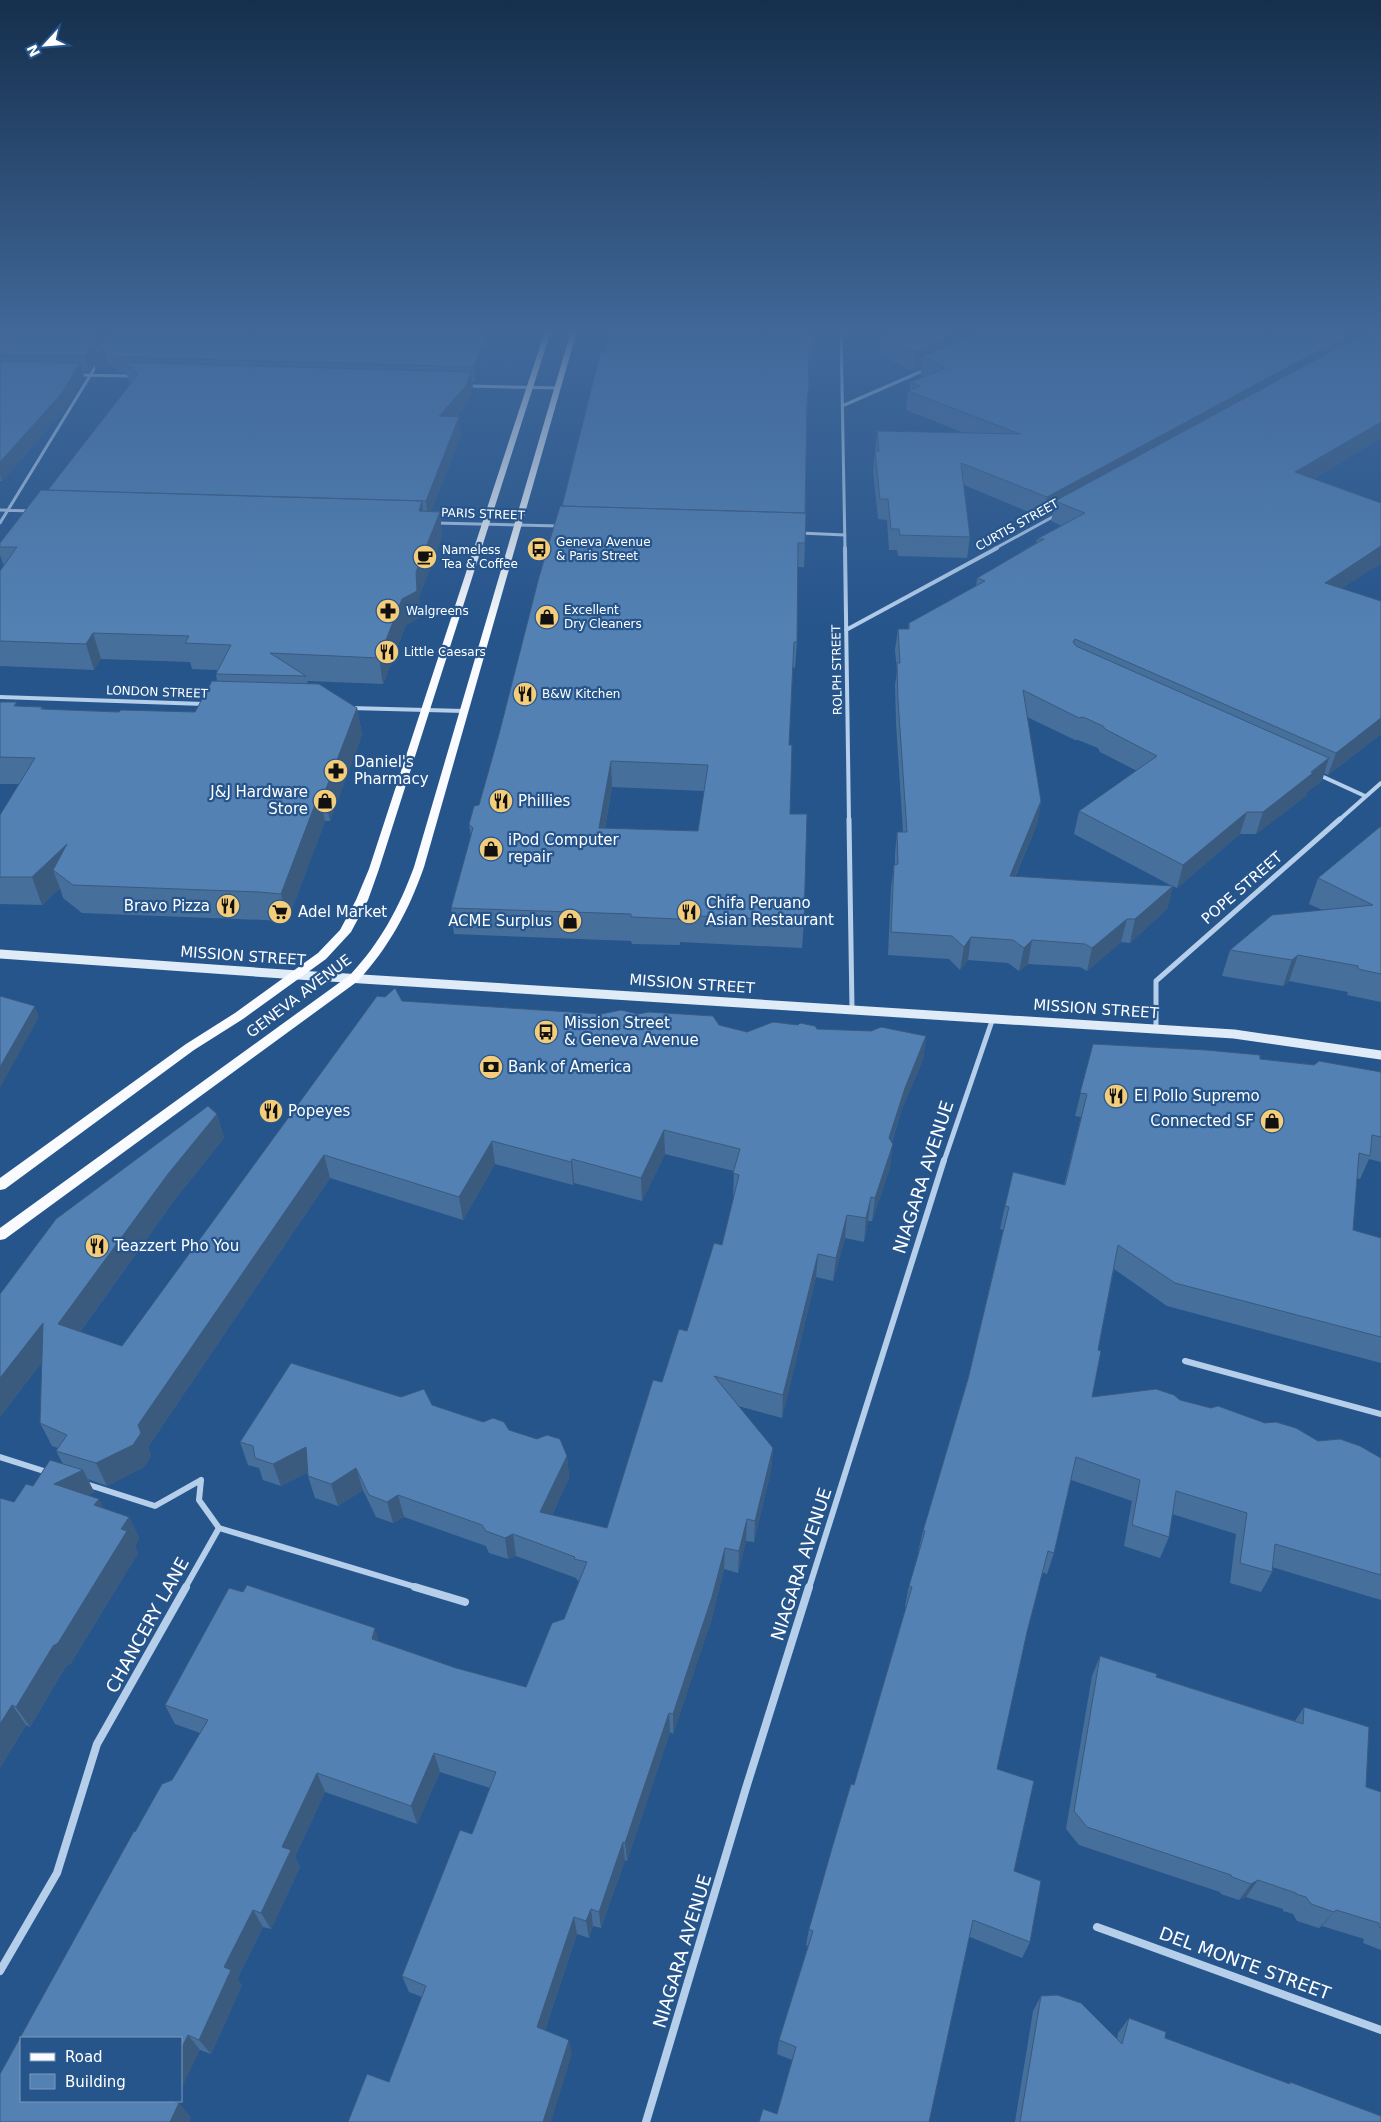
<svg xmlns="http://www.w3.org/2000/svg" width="1381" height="2122" font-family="'DejaVu Sans',sans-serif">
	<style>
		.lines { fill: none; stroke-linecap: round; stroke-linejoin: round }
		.minor-far4 { stroke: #b5ceea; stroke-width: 3 }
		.minor-far3 { stroke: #b5ceea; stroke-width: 4 }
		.minor-far2 { stroke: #b5ceea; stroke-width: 5 }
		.minor-far1 { stroke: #b5ceea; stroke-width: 6 }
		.minor { stroke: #b5ceea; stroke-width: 8 }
		.secondary { stroke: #e0ebf8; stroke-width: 9 }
		.primary { fill: #f9fbfe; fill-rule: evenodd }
		.wall { fill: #476f9b; fill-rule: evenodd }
		.shaded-wall { fill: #3a5a7e }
		.building { fill: #5381b4; stroke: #3a5a7e; fill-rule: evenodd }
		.labels { text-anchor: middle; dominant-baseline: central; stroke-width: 4.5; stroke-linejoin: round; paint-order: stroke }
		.far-street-label { font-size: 12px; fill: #fff; stroke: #26558c }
		.far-poi-label { font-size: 12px; fill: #fff; stroke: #26558c; text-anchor: start }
		.poi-label { font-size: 15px; fill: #fff; stroke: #26558c; text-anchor: start }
		.street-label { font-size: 15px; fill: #fff; stroke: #26558c }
		.near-street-label { font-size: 18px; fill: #fff; stroke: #26558c }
	</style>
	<rect width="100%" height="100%" fill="#26558c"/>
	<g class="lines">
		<path class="minor-far4" d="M841,331L845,549
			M78,375L132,376
			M468,386L558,388
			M842,406L927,369
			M0,510L32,511
			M0,523L99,361
			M435,523L559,526
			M800,533L845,535
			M994,549L1058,514"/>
		<path class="minor-far3" d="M845,548L849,821
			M846,630L997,548
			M0,697L204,704
			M350,708L464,711
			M1317,774L1365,796
			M1338,821L1381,783"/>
		<path class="minor-far2" d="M849,819L852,1009
			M1156,1029V981L1340,819
			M944,1161L993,1018"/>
		<path class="minor-far1" d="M1185,1361L1381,1414
			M0,1457L47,1472
			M201,1480L199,1500L219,1528
			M86,1484L155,1506L201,1480
			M185,1588L219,1528L419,1588
			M809,1588L944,1160"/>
		<path class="minor" d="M415,1587L465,1602
			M1097,1927L1381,2030
			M0,1971L57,1873L97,1744L186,1587
			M646,2122L746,1788L809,1587"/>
		<path class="secondary" d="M0,954L298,975L1234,1034L1381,1055"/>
		<path class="primary" d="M545,331H551L379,869L368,900L351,932L326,959L243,1019L194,1050L5,1189L0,1190V1178L186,1044L235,1013L318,953L340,930L356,900L369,869Z
			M571,331H577L424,867C409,910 389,947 358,981L5,1239L0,1240V1228L350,975C380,943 399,908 414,867Z"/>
	</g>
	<path class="wall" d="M0,331H495L475,382H472L473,389L467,403L456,417L461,435L431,511L440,512L442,536L419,597L421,617L406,625L383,684L307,681L308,684L357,708L362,735L330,821H325L287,922L265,920L82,913L63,898L60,888L42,905L0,904V815L19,784H0V702L18,706L42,707L43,709L119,712H195L217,681L216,674L217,670L192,669L190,662L101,659L94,670L0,666V571L4,566L0,555V543L48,491V490L132,383L128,379L126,372H119L107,362L96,371L94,362L89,371H83L84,378L66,408L2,481H0Z
		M814,331L811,362L808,361V401L806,414L805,543L804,567H797V642L795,668L793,667L789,745L790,814L804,921L802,948L680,942V945L632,944L631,941L454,934L451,908L471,837L469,824L479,805L606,352ZM612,787L704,791L698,831L605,828Z
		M879,331H1381V438L1313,479L1381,563L1342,588L1381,734L1328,775L1324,773L1322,781L1307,792L1306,796L1256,834H1240L1177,888L1173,886L1167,909L1130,943L1121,942L1087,971L1080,967L1028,964L1019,971L1008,963L968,960L960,970L949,959L888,955L891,888L894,865H895V854L897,832H903L896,723L895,685L897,671L895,650L898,629H908L909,623L976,586L977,578L1036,543L1037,539L1062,526L1051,521L1053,513L1043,518L964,485L970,537L967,558L898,556L897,550H889L887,520L878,519L873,471L877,431L964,433L906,410L908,391L910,390L911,382L923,377L921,375V367L913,371L880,355ZM1027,717L1075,740H1078L1098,748L1100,752L1137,771L1079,811L1074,834L1172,886L1015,877L1037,824L1041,801Z
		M1381,826V1002L1347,995L1348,992L1289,981L1283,986L1222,976L1230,950L1322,910L1309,904L1318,878Z
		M402,1001L601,1014H638L719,1025L747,1032L817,1029L926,1036L923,1060L901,1111L892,1142L890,1167L872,1221H868L864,1242L845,1238L833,1281L816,1277L782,1418L738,1406L773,1448L771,1470L754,1542L746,1541L738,1573L724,1569L712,1618L673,1734L670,1732L627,1861L625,1860L601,1928L593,1926L589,1938L577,1934L545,2030L572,2054L389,2082L422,1997L409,1992L402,1976L472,1834L490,1788L440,1772L417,1824L325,1792L295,1857L300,1867L271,1929L263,1927L237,1979L242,1985L211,2054L200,2050L21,2101H176L175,2102L191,2117L189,2122H0L135,1832L172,1780L200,1733L175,1724L165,1705L379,1642L456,1668L526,1687L564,1619L579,1581L577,1580L576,1578L516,1556L508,1559L489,1553L486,1546L404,1517L393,1523L376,1517L363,1490L338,1506L315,1498L308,1476V1472L281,1486L263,1480L259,1468L248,1465L240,1442L401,1397L432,1405L509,1430L567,1456L569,1478L552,1515L607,1528L662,1382L687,1331L722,1245L734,1197H733L734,1171L665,1154L642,1201L574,1183L573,1185L495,1164L463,1220L330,1178L148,1447L151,1456L144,1467L107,1486L88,1479L94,1492L88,1495L104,1509L129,1517L139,1538L135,1546L138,1553L71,1663L66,1666L30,1727L26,1725L0,1768L14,1502L33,1486L63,1464L56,1451L58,1448L52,1446L40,1423L42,1362L0,1417V1294L217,1114L224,1138L176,1198L80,1332L122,1346Z
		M1093,1044L1260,1059L1381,1072V1162L1369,1159L1360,1179L1357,1178L1353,1230L1381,1238V1363L1167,1306L1114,1269L1098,1350L1092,1397L1180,1400L1265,1423L1318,1441L1381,1458V1600L1272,1567V1572L1261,1592L1230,1583L1236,1534L1172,1514L1169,1537L1160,1558L1124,1546L1132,1501L1071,1480L1054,1553L1047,1574L1042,1572L1027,1632L997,1769L1014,1871L1030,1942L1022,1958L970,1937L777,2114L792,2060L777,2054L779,2040L808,1946L806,1945L809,1929L854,1785L906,1607L905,1606L909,1586L919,1552H918L923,1531L968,1379L1003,1230L1000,1229L1005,1206L1064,1185L1081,1117L1075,1116Z
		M1100,1656L1156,1677L1295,1721L1304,1707L1366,1787L1381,1792V1950L1363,1943L1364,1939L1322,1926L1319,1928L1297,1921L1293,1914L1283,1911V1909L1246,1897L1239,1900L1221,1894L1220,1892L1079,1845L1066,1829L1092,1676Z
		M1041,1996L1117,2039L1118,2033L1129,2018L1165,2038L1288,2084L1290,2082L1381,2122H1015L1033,2011Z"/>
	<path class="shaded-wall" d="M100,331H113L103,348L107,362L96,371L94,362L89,371L85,356Z
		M488,331H495L475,382L474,367Z
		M813,331H814L811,362L812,346Z
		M964,331H1004L923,356L921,367L913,371L915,352Z
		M1355,331H1380L1055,501L1053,513L1043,518L1047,497Z
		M80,363L84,378L66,408L2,481L0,475V462Z
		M471,372L473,389L467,403L441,434L439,416Z
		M809,385L808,401L806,420L807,403Z
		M459,417L461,435L428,519L426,501Z
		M1381,422V438L1289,493L1295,472Z
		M422,501L425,526L419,511Z
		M440,512L442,536L419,597L421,617L406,625L383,684L379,658L402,599L416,572Z
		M1381,546V563L1318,604L1325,583Z
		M93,633L101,659L94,670L86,644Z
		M357,708L362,735L330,821L324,794Z
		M1381,718V734L1328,775L1336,753Z
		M1329,758L1322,781L1307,792L1306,796L1256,834L1263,812Z
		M611,761L612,787L600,854L599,828Z
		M319,794L325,821L287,922L281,894Z
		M1041,801L1037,824L1005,899L1010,876Z
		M1247,812L1240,834L1177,888L1183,865Z
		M67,844L53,870L60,888L42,905L32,877Z
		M1173,886L1167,909L1130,943L1135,919Z
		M1127,919L1121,942L1087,971L1092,948Z
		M971,937L968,960L960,970L964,947Z
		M1032,940L1028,964L1019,971L1024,948Z
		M1298,955L1289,981L1283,986L1292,960Z
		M35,1006L39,1017L0,1088V1067Z
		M926,1036L923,1060L901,1111L885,1162L889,1138L905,1088Z
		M217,1114L224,1138L176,1198L69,1347L58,1324L168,1174Z
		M664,1130L665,1154L642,1201L641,1178Z
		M492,1141L495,1164L463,1220L459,1197Z
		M893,1144L890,1167L872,1221L875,1198Z
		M324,1155L330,1178L148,1447L151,1456L144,1467L107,1486L96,1463L138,1425Z
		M572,1159L574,1183L573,1185L571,1162Z
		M871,1197L868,1221L864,1242L866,1218Z
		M847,1215L845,1238L833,1281L836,1258Z
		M818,1254L816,1277L782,1418L783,1395Z
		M43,1323L54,1346L0,1417V1378Z
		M306,1447L314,1469L281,1486L273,1464Z
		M773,1448L771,1470L754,1542L755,1521Z
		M567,1456L569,1478L543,1534L540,1512Z
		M356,1468L363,1490L338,1506L331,1484Z
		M83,1470L94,1492L66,1506L54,1484Z
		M398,1495L404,1517L393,1523L387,1502Z
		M99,1499L110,1520L94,1505Z
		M129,1517L139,1538L135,1546L138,1553L71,1663L66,1666L30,1727L16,1707Z
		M747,1519L746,1541L738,1573L739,1551Z
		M513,1534L516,1556L508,1559L505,1538Z
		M725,1548L724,1569L712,1618L673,1734V1714Z
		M375,1628L381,1648L372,1639Z
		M12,1705L26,1725L0,1768V1724Z
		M669,1713L670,1732L627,1861L625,1843Z
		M434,1753L440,1772L417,1824L411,1806Z
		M317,1773L325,1792L295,1857L300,1867L271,1929L261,1913L282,1847Z
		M623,1842L625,1860L601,1928L599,1912Z
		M1258,1880L1246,1897L1239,1900L1251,1884Z
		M591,1909L593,1926L589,1938L586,1921Z
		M253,1910L263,1927L237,1979L242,1985L211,2054L199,2040L224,1967Z
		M1336,1910L1322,1926L1319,1928L1334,1912Z
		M574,1917L577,1934L541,2042L537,2027Z
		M188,2035L200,2050L181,2090V2049Z
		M569,2040L572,2054L551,2122H543Z
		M179,2103L191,2117L189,2122H170Z"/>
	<path class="building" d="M0,331H100L85,356L0,355Z
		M109,331H488L474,367L115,357L103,347L93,357Z
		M608,331H813L812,346L808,345L809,385L807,403L805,513L562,506L598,362L601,352H606Z
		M881,331H964L915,352L882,336Z
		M982,331H1355L1047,497L961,463L970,537L900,535L899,529H891L888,499H880L875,451H879L877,431L1020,434L908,391L920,386L911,382L945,368L923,356Z
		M1369,331H1381V422L1295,472L1381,503V546L1325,583L1381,601V718L1336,753L1075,639L1073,642L1076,646L1329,758L1311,772L1313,773L1263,812H1247L1183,865L1079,811L1157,756L1105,729L1103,726L1083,717L1079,718L1023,690L1041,801L1010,876L1173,886L1135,919H1127L1092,948L1085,944L1032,940L1024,948L1013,940L971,937L964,947L952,936L891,932L894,865L898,864L897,832H907L898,700L897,663H900L898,629H909V623L985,581L977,578L1044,539H1037L1085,513L1055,501Z
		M0,361L80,363L62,393L0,462Z
		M123,362L471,372L466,386L439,416L459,417L426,501L48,490L138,374Z
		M41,490L422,501L419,511L440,512L416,572L417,591L402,599L379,658L270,653L306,676L216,674L231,645L185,643L189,636L93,633L86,644L0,641V571L17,547H0V543Z
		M560,506L806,513L805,543H798L797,642H794L789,745H792L790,814H807L804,921L680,915L679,919L631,917V914L451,908L473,828L469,824L474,806L479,805L499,734L539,577ZM611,761L708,765L698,831L599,828Z
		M212,681L319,684L357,708L324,794H319L281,894L259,892L73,885L53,870L67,844L32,877H0V815L35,758L0,757V702H17L14,706L42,707L41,709L119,712L121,710L195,712Z
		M1381,826V974L1358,969V966L1298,955L1292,960L1230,950L1272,915L1373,905L1318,878Z
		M395,988L402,1001L601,1014L621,1010L638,1014L649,1012L713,1016L719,1025L747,1032L773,1022L798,1025L800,1023L815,1026L817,1029L871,1031L881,1027L926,1036L905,1088L889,1138L893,1144L875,1198L871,1197L866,1218L847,1215L836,1258L818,1254L783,1395L714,1376L773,1448L755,1521L747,1519L739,1551L725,1548L712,1597L673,1714L669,1713L625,1843L623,1842L599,1912L591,1909L586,1921L574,1917L537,2027L569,2040L543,2122H348L367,2074L389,2082L426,1986L402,1976L460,1830L472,1834L496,1772L434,1753L411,1806L317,1773L282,1847L291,1850L261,1913L253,1910L224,1967L231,1970L199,2040L188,2035L181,2049V2038H21V2101H171L179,2103L170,2122H0V2074L134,1831L135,1832L162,1784L172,1780L208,1720L165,1705L229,1588L243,1592L247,1585L375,1628L372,1639L456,1668L526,1687L552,1623L564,1619L587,1562L574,1559L575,1557L513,1534L505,1538L486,1531L482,1525L398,1495L387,1502L369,1495L356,1468L331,1484L308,1476L306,1447L273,1464L255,1458L253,1446L240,1442L291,1363L401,1397L424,1389L432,1405L483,1422L493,1418L504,1422L509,1430L537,1439L547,1435L560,1439L567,1456L540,1512L607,1528L653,1380L662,1382L679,1329L687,1331L714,1243L722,1245L739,1175L733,1173L740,1149L664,1130L641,1178L572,1159L571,1162L492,1141L459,1197L324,1155L138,1425L141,1433L133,1445L96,1463L56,1451L67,1435L40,1423L43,1323L0,1378V1294L56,1219L208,1106L217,1114L168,1174L58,1324L122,1346L377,996L385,997Z
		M0,996L35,1006L0,1067Z
		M1093,1044L1206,1050L1260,1055V1059L1314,1065L1319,1061L1381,1072V1137L1372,1135L1370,1156L1359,1153L1353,1230L1381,1238V1337L1175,1283L1118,1245L1098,1350L1101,1351L1092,1397L1156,1389L1174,1395L1180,1400L1211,1408L1218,1406L1265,1423L1276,1422L1296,1428L1318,1441L1340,1439L1360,1446L1381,1458V1575L1275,1544L1272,1572L1240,1563L1247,1513L1176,1491L1169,1537L1132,1525L1140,1480L1076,1457L1054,1553L1048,1551L1027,1632L997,1769L1034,1781L1014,1871L1041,1881L1030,1942L973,1920L929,2122H759L763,2109L777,2114L796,2047L779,2040L813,1931L809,1929L832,1848L851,1784L854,1785L912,1587L909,1586L925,1531H923L968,1379L1009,1207L1005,1206L1013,1172L1065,1185L1087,1094L1080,1093Z
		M50,1460L83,1470L54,1484L99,1499L94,1505L129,1517L121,1529L127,1531L58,1643L53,1646L16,1707L12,1705L0,1724V1498L14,1502L26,1484L33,1486Z
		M1100,1656L1157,1674L1156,1677L1303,1724L1304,1707L1369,1727L1366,1787L1381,1792V1928L1379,1927V1923L1336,1910L1334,1912L1311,1904L1306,1897L1296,1894V1893L1258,1880L1251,1884L1232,1877L1231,1875L1087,1827L1074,1811Z
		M1057,1995L1081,2003L1122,2044L1129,2018L1166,2032L1165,2038L1290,2084V2082L1381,2116V2122H1020L1041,1996Z"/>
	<linearGradient id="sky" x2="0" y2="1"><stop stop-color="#152f4d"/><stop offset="0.53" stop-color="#416899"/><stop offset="1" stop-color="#416899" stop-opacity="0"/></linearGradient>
	<rect width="1381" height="628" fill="url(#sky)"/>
	<defs>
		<g id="bus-disc" transform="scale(1.25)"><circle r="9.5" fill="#f3cd7a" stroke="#26558c"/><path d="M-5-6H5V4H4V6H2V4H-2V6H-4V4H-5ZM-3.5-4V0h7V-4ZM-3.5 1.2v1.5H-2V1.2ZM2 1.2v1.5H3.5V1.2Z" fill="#111"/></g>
		<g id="cafe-disc" transform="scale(1.25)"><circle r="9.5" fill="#f3cd7a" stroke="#26558c"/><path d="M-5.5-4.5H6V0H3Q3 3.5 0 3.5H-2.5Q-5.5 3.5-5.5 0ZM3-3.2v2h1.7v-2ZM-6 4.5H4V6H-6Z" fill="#111"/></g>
		<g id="pharmacy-disc" transform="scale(1.25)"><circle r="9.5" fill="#f3cd7a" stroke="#26558c"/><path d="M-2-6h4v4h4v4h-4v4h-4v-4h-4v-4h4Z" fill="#111"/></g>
		<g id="shop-disc" transform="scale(1.25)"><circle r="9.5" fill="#f3cd7a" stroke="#26558c"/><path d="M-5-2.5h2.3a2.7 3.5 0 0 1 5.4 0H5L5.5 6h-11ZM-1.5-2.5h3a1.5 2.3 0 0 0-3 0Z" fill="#111"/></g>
		<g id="restaurant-disc" transform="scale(1.25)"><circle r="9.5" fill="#f3cd7a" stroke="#26558c"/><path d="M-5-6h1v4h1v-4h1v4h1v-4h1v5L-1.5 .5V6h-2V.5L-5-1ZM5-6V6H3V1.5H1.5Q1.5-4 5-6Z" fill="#111"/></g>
		<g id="supermarket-disc" transform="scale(1.25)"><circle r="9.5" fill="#f3cd7a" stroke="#26558c"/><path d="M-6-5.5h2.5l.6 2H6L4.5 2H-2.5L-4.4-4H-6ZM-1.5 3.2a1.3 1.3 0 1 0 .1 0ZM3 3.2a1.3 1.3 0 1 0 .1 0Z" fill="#111"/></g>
		<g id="bank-disc" transform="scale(1.25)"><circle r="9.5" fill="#f3cd7a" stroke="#26558c"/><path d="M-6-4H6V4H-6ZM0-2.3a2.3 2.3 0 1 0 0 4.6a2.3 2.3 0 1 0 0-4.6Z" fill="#111"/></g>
	</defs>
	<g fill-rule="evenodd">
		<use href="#bus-disc" x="539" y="549"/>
		<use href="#cafe-disc" x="425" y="557"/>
		<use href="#pharmacy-disc" x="388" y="611"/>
		<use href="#shop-disc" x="547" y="617"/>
		<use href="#restaurant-disc" x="387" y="652"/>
		<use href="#restaurant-disc" x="525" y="694"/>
		<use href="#pharmacy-disc" x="336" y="771"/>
		<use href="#shop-disc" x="325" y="801"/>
		<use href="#restaurant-disc" x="501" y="801"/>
		<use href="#shop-disc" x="491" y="849"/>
		<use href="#restaurant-disc" x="228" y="906"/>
		<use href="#supermarket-disc" x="280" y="912"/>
		<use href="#restaurant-disc" x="689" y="912"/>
		<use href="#shop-disc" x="570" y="921"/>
		<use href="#bus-disc" x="546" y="1032"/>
		<use href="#bank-disc" x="491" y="1067"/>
		<use href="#restaurant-disc" x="1116" y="1096"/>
		<use href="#restaurant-disc" x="271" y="1111"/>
		<use href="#shop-disc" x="1272" y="1121"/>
		<use href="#restaurant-disc" x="97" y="1246"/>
	</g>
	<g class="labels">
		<g class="far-street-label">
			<text transform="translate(483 514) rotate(2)">PARIS STREET</text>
			<text transform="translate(1017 525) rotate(-29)">CURTIS STREET</text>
			<text transform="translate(837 670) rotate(-91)">ROLPH STREET</text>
			<text transform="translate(157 692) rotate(2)">LONDON STREET</text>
		</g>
		<g class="far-poi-label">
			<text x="556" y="542">Geneva Avenue<tspan x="556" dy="14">&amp; Paris Street</tspan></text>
			<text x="442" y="550">Nameless<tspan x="442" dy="14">Tea &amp; Coffee</tspan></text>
			<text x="564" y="610">Excellent<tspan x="564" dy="14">Dry Cleaners</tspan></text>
			<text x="406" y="611">Walgreens</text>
			<text x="404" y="652">Little Caesars</text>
			<text x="542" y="694">B&amp;W Kitchen</text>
		</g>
		<g class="poi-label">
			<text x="354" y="762">Daniel's<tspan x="354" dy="17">Pharmacy</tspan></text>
			<text x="308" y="792" text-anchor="end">J&amp;J Hardware<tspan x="308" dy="17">Store</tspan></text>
			<text x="518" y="801">Phillies</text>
			<text x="508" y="840">iPod Computer<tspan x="508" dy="17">repair</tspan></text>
			<text x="706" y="903">Chifa Peruano<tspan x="706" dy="17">Asian Restaurant</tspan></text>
			<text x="210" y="906" text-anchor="end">Bravo Pizza</text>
			<text x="298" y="912">Adel Market</text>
			<text x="552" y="921" text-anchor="end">ACME Surplus</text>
			<text x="564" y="1023">Mission Street<tspan x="564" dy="17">&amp; Geneva Avenue</tspan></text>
			<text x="508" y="1067">Bank of America</text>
			<text x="1134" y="1096">El Pollo Supremo</text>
			<text x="288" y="1111">Popeyes</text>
			<text x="1254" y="1121" text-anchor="end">Connected SF</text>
			<text x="114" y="1246">Teazzert Pho You</text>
		</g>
		<g class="street-label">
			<text transform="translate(1242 888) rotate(-41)">POPE STREET</text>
			<text transform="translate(243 956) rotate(4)">MISSION STREET</text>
			<text transform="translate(692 984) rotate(4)">MISSION STREET</text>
			<text transform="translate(299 996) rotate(-37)">GENEVA AVENUE</text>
			<text transform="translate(1096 1009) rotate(4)">MISSION STREET</text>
		</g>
		<g class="near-street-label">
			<text transform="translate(923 1177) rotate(-72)">NIAGARA AVENUE</text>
			<text transform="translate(801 1564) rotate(-72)">NIAGARA AVENUE</text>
			<text transform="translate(147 1625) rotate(-61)">CHANCERY LANE</text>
			<text transform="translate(682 1951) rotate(-73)">NIAGARA AVENUE</text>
			<text transform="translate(1245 1963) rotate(20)">DEL MONTE STREET</text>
		</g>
	</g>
	<rect x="20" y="2037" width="162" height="65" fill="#26558c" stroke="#7d99ba"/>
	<rect x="30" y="2053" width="25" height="8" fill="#f9fbfe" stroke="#7d99ba"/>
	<text x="65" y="2062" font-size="15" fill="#ffffff">Road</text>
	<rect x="30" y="2074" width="25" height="15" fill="#5381b4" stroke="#7d99ba"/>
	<text x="65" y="2087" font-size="15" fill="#ffffff">Building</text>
	<g transform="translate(45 45) rotate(244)" stroke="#26558c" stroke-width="4" paint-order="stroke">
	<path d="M0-4L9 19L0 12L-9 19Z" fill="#ffffff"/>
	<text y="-8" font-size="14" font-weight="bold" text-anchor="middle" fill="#ffffff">N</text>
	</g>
</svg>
